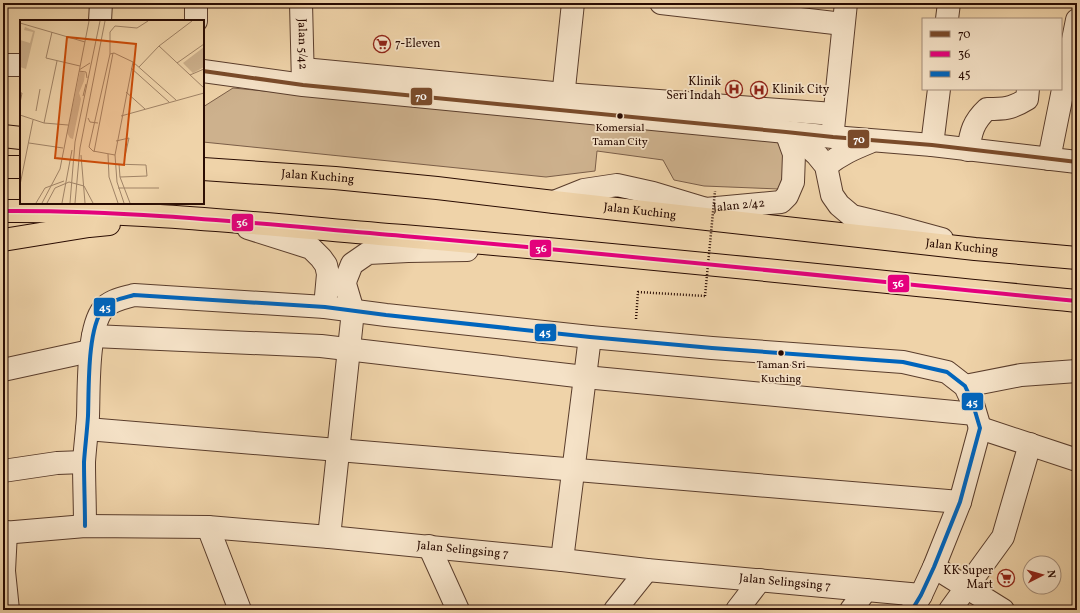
<svg xmlns="http://www.w3.org/2000/svg" width="1080" height="613" font-family="Vollkorn,serif">
	<style>
		.green { fill: #cdb18d; stroke: #7b5e48 }
		.lines { fill: none; stroke-linecap: round; stroke-linejoin: round }
		.minor-casing { stroke: #5a3d2c; stroke-width: 24 }
		.highway-casing { stroke: #290b02; stroke-width: 24 }
		.path { stroke: #290b02; stroke-width: 2.5; stroke-dasharray: 1 2; stroke-linecap: butt }
		.minor { stroke: #f5e2c7; stroke-width: 22 }
		.highway { stroke: #efd3a9; stroke-width: 22 }
		.path-bridge { stroke: #290b02; stroke-width: 2.5; stroke-dasharray: 1 2; stroke-linecap: butt }
		.bus-1-casing { stroke: #f5e2c7; stroke-width: 7 }
		.bus-2-casing { stroke: #f5e2c7; stroke-width: 7 }
		.bus-3-casing { stroke: #f5e2c7; stroke-width: 7 }
		.bus-1 { stroke: #7a4b2a; stroke-width: 4 }
		.bus-2 { stroke: #e5007d; stroke-width: 4 }
		.bus-3 { stroke: #0065bd; stroke-width: 4 }
		.bus-dot { fill: #290b02; stroke: #f5e2c7; stroke-width: 1.5 }
		.labels { text-anchor: middle; dominant-baseline: central; stroke-width: 3.5; stroke-linejoin: round; paint-order: stroke }
		.bus-label { font-size: 11px; fill: #290b02; stroke: #f5e2c7 }
		.street-label { font-size: 12px; fill: #290b02; stroke: #f5e2c7 }
		.poi-label { font-size: 12px; fill: #290b02; stroke: #f5e2c7; text-anchor: start }
		.inset-road { fill: none; stroke: #a08366; stroke-width: 1 }
		.view { fill: #cb4d0a; fill-opacity: 0.15; stroke: #cb4d0a; stroke-width: 2 }
		.inset-edge { fill: none; stroke: #290b02; stroke-width: 2 }
		.line-badge { stroke: #f5e2c7; stroke-width: 1.5 }
		.badge-label { font-size: 11px; text-anchor: middle; font-weight: bold; fill: #fff }
	</style>
	<rect width="100%" height="100%" fill="#efd3a9"/>
	<filter id="stains"><feTurbulence type="fractalNoise" baseFrequency=".005" numOctaves="4"/><feColorMatrix values="0 0 0 0 .2 0 0 0 0 .09 0 0 0 0 .02 0 0 0 .5 -.17"/></filter>
	<radialGradient id="worn" r=".72"><stop offset=".6" stop-color="#630" stop-opacity="0"/><stop offset="1" stop-color="#630" stop-opacity=".3"/></radialGradient>
	<path class="green" d="M233,88L793,142L779,189L704,186L674,180L663,160L597,151L595,171L546,177L203,142V107Z"/>
	<g class="lines">
		<g class="minor-casing">
			<g id="minor">
				<path id="s1" d="M301,3L303,84"/>
				<path d="M661,3L843,24"/>
				<path d="M947,19L949,3"/>
				<path d="M100,21L101,3"/>
				<path d="M196,21V3"/>
				<path d="M3,65H21"/>
				<path d="M303,69L564,94L834,114"/>
				<path d="M203,71L303,85L786,132L833,137L932,145L1077,162"/>
				<path d="M562,107L573,3"/>
				<path d="M833,129L846,3"/>
				<path d="M793,133L817,155L826,166L832,195L839,205L852,216L898,227L942,239"/>
				<path d="M932,145L939,89"/>
				<path d="M968,150C971,132 973,122 987,109C1004,109 1011,109 1027,99L1028,89"/>
				<path d="M1049,159L1077,20"/>
				<path d="M826,166C841,154 853,149 870,142"/>
				<path id="s2" d="M554,202L584,190L617,185L653,193L706,209L781,202L787,196L793,182L794,154L786,132"/>
				<path d="M248,228L311,248L321,258L326,265L328,274L325,307"/>
				<path d="M93,336L321,346L585,377L975,414"/>
				<path d="M3,370L90,351"/>
				<path d="M965,386L1021,375L1077,371"/>
				<path d="M980,428L1077,460"/>
				<path d="M87,429C378,454 669,477 960,502"/>
				<path d="M3,471L57,463L84,462"/>
				<path d="M85,526C85,505 84,483 84,462C85,447 87,432 88,416C89,390 87,329 103,309C110,300 124,298 134,295L325,307L386,315L590,337L712,348L903,362L947,372L965,386L972,401L980,428"/>
				<path d="M208,527L240,610"/>
				<path d="M6,532L4,571L8,610"/>
				<path id="s3" d="M3,533L85,526L208,527L329,537L562,560L647,570L921,595"/>
				<path d="M329,537L353,311L345,284L346,279L352,264L368,253L408,251L467,250"/>
				<path d="M429,546L458,610"/>
				<path d="M562,560L590,337"/>
				<path d="M934,567L1003,610"/>
				<path d="M615,610L647,570"/>
				<path d="M737,610L760,580"/>
				<path d="M851,610L866,590"/>
				<path d="M912,610L921,595L934,567L960,502L980,428"/>
				<path d="M950,610L1003,537L1030,444"/>
			</g>
		</g>
		<g class="highway-casing">
			<g id="highway">
				<path d="M3,136L21,138"/>
				<path d="M3,167H21"/>
				<path id="s4" d="M203,169L335,178L437,188L554,202L975,249L1077,258"/>
				<path d="M3,211C137,210 270,225 403,236C628,255 852,279 1077,301"/>
				<path d="M3,240L89,226L109,224"/>
			</g>
		</g>
		<path class="path" d="M636,319L638,292L705,296"/>
		<use href="#minor" class="minor"/>
		<use href="#highway" class="highway"/>
		<path class="path-bridge" d="M705,296L715,191"/>
		<g class="bus-1-casing">
			<path id="bus-1" d="M203,71L303,85L786,132L833,137L932,145L1077,162"/>
		</g>
		<g class="bus-2-casing">
			<path id="bus-2" d="M3,211C137,210 270,225 403,236C628,255 852,279 1077,301"/>
		</g>
		<g class="bus-3-casing">
			<path id="bus-3" d="M85,526C85,505 84,483 84,462C85,447 87,432 88,416C89,390 87,329 103,309C110,300 124,298 134,295L325,307L386,315L590,337L712,348L903,362L947,372L965,386L972,401L980,428L960,502L934,567L921,595L912,610"/>
		</g>
		<use href="#bus-1" class="bus-1"/>
		<use href="#bus-2" class="bus-2"/>
		<use href="#bus-3" class="bus-3"/>
	</g>
	<defs>
		<g id="supermarket-ring" transform="scale(0.9)"><circle r="9.5" fill="#f5e2c7" stroke="#8f2418" stroke-width="1.5"/><path d="M-6-5.5h2.5l.6 2H6L4.5 2H-2.5L-4.4-4H-6ZM-1.5 3.2a1.3 1.3 0 1 0 .1 0ZM3 3.2a1.3 1.3 0 1 0 .1 0Z" fill="#8f2418"/></g>
		<g id="hospital-ring" transform="scale(0.9)"><circle r="9.5" fill="#f5e2c7" stroke="#8f2418" stroke-width="1.5"/><path d="M-5-5h3v3.5h4V-5h3V5h-3V1.5h-4V5h-3Z" fill="#8f2418"/></g>
	</defs>
	<g fill-rule="evenodd">
		<use href="#supermarket-ring" x="382" y="44"/>
		<use href="#hospital-ring" x="734" y="89"/>
		<use href="#hospital-ring" x="759" y="90"/>
		<use href="#supermarket-ring" x="1006" y="578"/>
	</g>
	<g class="bus-dot">
		<circle cx="620" cy="116" r="3.5"/>
		<circle cx="781" cy="353" r="3.5"/>
	</g>
	<g class="labels">
		<g class="bus-label">
			<text x="620" y="128">Komersial<tspan x="620" dy="14">Taman City</tspan></text>
			<text x="781" y="365">Taman Sri<tspan x="781" dy="14">Kuching</tspan></text>
		</g>
		<g class="street-label">
			<text stroke="none"><textPath href="#s1" startOffset="41">Jalan 5/42</textPath></text>
			<text stroke="none"><textPath href="#s4" startOffset="115">Jalan Kuching</textPath></text>
			<text stroke="none"><textPath href="#s2" startOffset="191">Jalan 2/42</textPath></text>
			<text stroke="none"><textPath href="#s4" startOffset="439">Jalan Kuching</textPath></text>
			<text stroke="none"><textPath href="#s4" startOffset="763">Jalan Kuching</textPath></text>
			<text stroke="none"><textPath href="#s3" startOffset="461">Jalan Selingsing 7</textPath></text>
			<text stroke="none"><textPath href="#s3" startOffset="785">Jalan Selingsing 7</textPath></text>
		</g>
		<g class="poi-label">
			<text x="395" y="44">7-Eleven</text>
			<text x="721" y="82" text-anchor="end">Klinik<tspan x="721" dy="14">Seri Indah</tspan></text>
			<text x="772" y="90">Klinik City</text>
			<text x="993" y="571" text-anchor="end">KK Super<tspan x="993" dy="14">Mart</tspan></text>
		</g>
	</g>
	<g transform="translate(20 20)">
		<rect width="184" height="184" fill="#efd3a9"/>
		<path d="M5,7L15,11L6,49L0,47V20L10,23L13,12L4,10ZM184,27V47L173,53L163,43ZM60,51L65,53L64,61L59,73L61,79L53,119L50,118L47,113Z" fill="#cdb18d"/>
		<path class="inset-road" d="M0,3L65,22M32,12L26,38L60,46M139,26L184,68M90,34V12L95,6L117,8L128,1M157,43L184,24M119,47L139,26L172,1M111,48L149,82M59,50L70,43M59,51L66,52L67,58M170,55L184,49M106,72L125,89M0,73H2L0,83M63,76L66,64M16,91L20,69M0,95L24,103L48,105M101,96L184,73M68,98L70,102L78,103M24,103L37,41M96,121L109,118L105,136M9,123L43,128M74,132L93,33M88,134L89,157L98,183M61,135L65,183M95,135L73,131L69,127L90,34L94,33L113,42L156,80M95,144L126,145L127,156L100,157L99,144M100,157L110,183M0,165L13,100M98,168H139M16,183L25,168L44,161M22,183L40,149L69,1M27,183L35,168L49,162L64,166L73,183M42,183L52,130M50,183L55,122L80,1M55,183L60,128L85,1M104,183L97,162L95,135L113,42"/>
		<path class="view" d="M47,17L116,24L104,145L35,138Z"/>
		<rect width="184" height="184" class="inset-edge"/>
	</g>
	<g class="line-badge">
		<rect x="410" y="87" width="23" height="19" rx="4" fill="#7a4b2a"/>
		<rect x="847" y="129" width="23" height="20" rx="4" fill="#7a4b2a"/>
		<rect x="231" y="213" width="23" height="19" rx="4" fill="#e5007d"/>
		<rect x="529" y="239" width="23" height="19" rx="4" fill="#e5007d"/>
		<rect x="887" y="274" width="23" height="19" rx="4" fill="#e5007d"/>
		<rect x="93" y="297" width="23" height="20" rx="4" fill="#0065bd"/>
		<rect x="534" y="323" width="23" height="19" rx="4" fill="#0065bd"/>
		<rect x="961" y="392" width="23" height="19" rx="4" fill="#0065bd"/>
	</g>
	<g class="badge-label">
		<text x="421" y="100">70</text>
		<text x="859" y="143">70</text>
		<text x="242" y="226">36</text>
		<text x="541" y="252">36</text>
		<text x="898" y="287">36</text>
		<text x="105" y="311">45</text>
		<text x="545" y="336">45</text>
		<text x="972" y="406">45</text>
	</g>
	<rect width="1080" height="613" fill="none" stroke="#efd3a9" stroke-width="16"/>
	<rect x="4" y="4" width="1072" height="605" fill="none" stroke="#290b02" stroke-width="2"/>
	<rect x="8" y="8" width="1064" height="597" fill="none" stroke="#290b02"/>
	<rect x="922" y="18" width="140" height="72" fill="#f5e2c7" stroke="#a38c78"/>
	<rect x="930" y="31" width="20" height="6" fill="#7a4b2a" stroke="#a38c78"/>
	<text x="958" y="38" font-size="12" fill="#290b02">70</text>
	<rect x="930" y="51" width="20" height="6" fill="#e5007d" stroke="#a38c78"/>
	<text x="958" y="58" font-size="12" fill="#290b02">36</text>
	<rect x="930" y="71" width="20" height="6" fill="#0065bd" stroke="#a38c78"/>
	<text x="958" y="78" font-size="12" fill="#290b02">45</text>
	<g transform="translate(1042 575) rotate(84)"><circle r="19" fill="#f5e2c7" stroke="#a38c78"/>
	<path d="M0-3L7 15L0 10L-7 15Z" fill="#8f2418"/>
	<text y="-6" font-size="11" font-weight="bold" text-anchor="middle" fill="#290b02">N</text>
	</g>
	<rect width="100%" height="100%" filter="url(#stains)"/>
	<rect width="100%" height="100%" fill="url(#worn)"/>
</svg>
